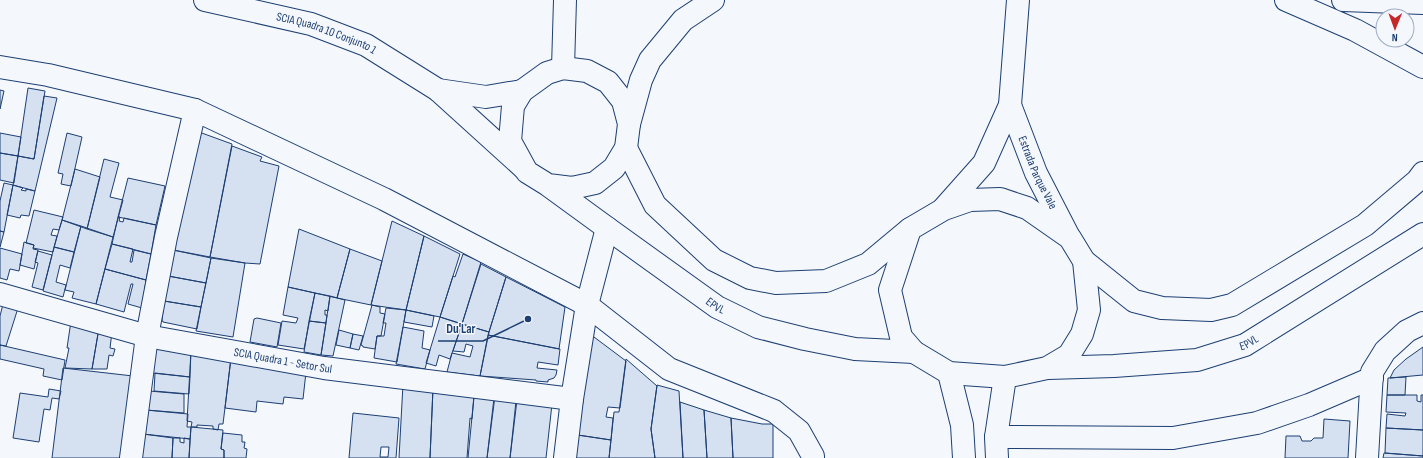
<svg xmlns="http://www.w3.org/2000/svg" width="1423" height="458" font-family="'Sofia Sans Condensed',sans-serif">
	<style>
		.building { fill: #d5e0f0; stroke: #1d3f73; fill-rule: evenodd }
		.lines { fill: none; stroke-linecap: round; stroke-linejoin: round }
		.minor-casing { stroke: #1d3f73; stroke-width: 24 }
		.major-casing { stroke: #1d3f73; stroke-width: 24 }
		.highway-casing { stroke: #1d3f73; stroke-width: 24 }
		.minor { stroke: #f4f7fb; stroke-width: 22 }
		.major { stroke: #f4f7fb; stroke-width: 22 }
		.highway { stroke: #f4f7fb; stroke-width: 22 }
		.labels { text-anchor: middle; dominant-baseline: central; stroke-width: 3; stroke-linejoin: round; paint-order: stroke }
		.street-label { font-size: 12px; fill: #1d3f73; stroke: #f4f7fb }
		.leader { fill: none; stroke: #1d3f73; stroke-width: 1.5 }
		.callout-dot { fill: #1d3f73; stroke: #f4f7fb; stroke-width: 1.5 }
		.callout-label { font-size: 13px; text-anchor: middle; font-weight: bold; fill: #1d3f73; stroke: #f4f7fb; stroke-width: 3; stroke-linejoin: round; paint-order: stroke }
	</style>
	<rect width="100%" height="100%" fill="#f4f7fb"/>
	<path class="building" d="M28,88L45,91L34,159L18,156Z
		M0,90L4,91L0,109Z
		M44,96L57,98L35,191L13,185L18,156L34,159Z
		M199,132L232,144L210,257L173,250Z
		M0,133L21,137L18,156L0,153Z
		M67,133L82,137L71,186L61,184L63,174L58,173Z
		M232,146L262,157L260,161L279,166L260,264L245,263L210,257Z
		M0,153L18,156L14,183L0,180Z
		M104,159L119,163L110,197L123,200L113,237L87,229Z
		M75,169L100,177L87,229L62,220Z
		M128,178L165,186L156,225L118,217Z
		M4,183L13,185L4,232L0,231V201Z
		M13,185L23,188L21,190L26,191V189L35,191L29,216L21,215L20,218L7,215Z
		M34,210L63,217L59,230L53,229L51,235L57,236L53,252L33,248L34,245L26,243Z
		M118,217H120L119,221L123,222L124,218L156,225L151,254L112,244Z
		M62,220L81,226L74,252L54,247Z
		M392,221L424,236L406,310L371,305Z
		M81,226L113,237L96,304L72,298L74,292L65,290Z
		M299,229L350,249L337,298L288,287Z
		M0,231L4,232L0,247Z
		M424,236L460,254L440,317L406,310Z
		M24,242L34,245L33,249L38,250L34,269L20,265Z
		M112,244L133,249L130,262H132L134,250L151,254L146,280L105,269Z
		M54,247L74,252L70,268L60,265L56,282L66,285L63,297L43,291Z
		M0,248L22,254L19,271L10,269L7,280L0,278Z
		M350,249L382,261L371,305L337,298Z
		M173,250L211,258L206,283L168,276Z
		M38,251L52,255L43,290L32,287L38,263L35,262Z
		M463,254L481,262L462,324L440,317L453,276L455,277Z
		M211,258L245,263L233,337L196,331Z
		M481,264L506,277L489,332L462,324Z
		M105,269L146,280L142,308L128,304L133,284H131L124,312L96,304Z
		M168,276L206,283L201,307L164,301Z
		M506,277L565,307L559,349L488,335Z
		M288,287L315,293L304,349L278,345L282,321L296,323L298,318L283,315Z
		M315,293L330,296L328,311L325,310V315H327L326,323L309,321Z
		M330,296L345,300L333,356L321,355Z
		M164,301L201,307L197,329L163,322L162,320Z
		M3,304L18,308L6,346L0,345V346V316Z
		M372,305L380,307V313L385,314L381,336H377L375,349L363,347V346L361,345Z
		M386,308L406,310L397,362L374,358L377,336H384L386,323H383Z
		M406,310L434,316L432,327L404,322Z
		M440,317L462,324L450,359L439,355L436,366L426,363Z
		M257,318L281,323L277,347L250,342L254,319Z
		M71,321L99,328L92,369L65,368L69,348H67Z
		M309,321L326,323L321,355L304,352Z
		M462,324L489,332L480,376L447,372L452,353L470,357L473,346L466,344L464,352L453,351Z
		M403,327L424,331L422,348L430,350L425,369L396,364Z
		M99,328L112,332L110,348L115,349L113,356L109,355L107,369H92Z
		M339,330L353,334L350,348L336,345Z
		M586,331L626,361L620,408L608,407L606,417L613,418L611,440L571,434Z
		M353,334L363,336L359,350L350,348Z
		M488,335L560,349L558,365L538,362L537,368L557,370L556,375L554,378L548,380V382L536,381V380L480,376Z
		M156,343L191,349L190,377L152,373Z
		M0,345L65,360L62,380L43,376L44,369L0,359Z
		M1423,347V375L1390,378L1394,370L1406,359Z
		M191,351L231,358L223,424H219L218,430L213,429V426L197,425V427H191L192,422L187,421Z
		M231,358L306,372L303,399L284,397L283,404L257,401L256,412L225,408Z
		M626,359L657,386L651,429L655,458H609L614,412H619Z
		M63,368L133,376L122,458H52Z
		M155,373L190,377L189,394L154,391Z
		M1406,377L1405,395H1387L1388,378Z
		M403,384L433,388L430,458H399Z
		M657,385L679,391L683,458H655L651,429Z
		M433,388L474,396L472,419L470,418L467,458H430Z
		M49,389L61,391L59,399L52,398L50,410L44,409L39,442L13,438L20,393L48,397Z
		M149,391L184,394V413L146,410Z
		M1387,395H1417V401L1421,402V395H1423V430L1386,428L1387,414L1405,416L1406,413L1386,412Z
		M474,396L494,398L487,458H468Z
		M495,396L516,401L510,458H487Z
		M517,400L552,404L546,458H510Z
		M680,402L704,410L707,458H683Z
		M146,410L188,414L187,427H191L190,439L143,434Z
		M704,410L731,418L733,458H707Z
		M353,413L399,418L396,458H349ZM381,447H389L388,457H380Z
		M731,418L762,424H773V458H733Z
		M1324,419L1350,421L1348,458H1285L1286,436H1300L1302,441H1311L1314,438H1323Z
		M191,427L223,430L221,449L224,450V458H189Z
		M1386,428L1423,430V456L1385,453Z
		M223,433L242,435V442H245L244,448L247,449L246,458H224V450L221,449Z
		M143,434L173,438L172,458H137Z
		M571,434L611,440L609,458H568Z
		M173,438H180V442L184,443V438L190,439L189,458H172Z
		M1384,453L1423,456V458H1383Z"/>
	<g class="lines">
		<g class="minor-casing">
			<g id="minor">
				<path id="s1" d="M205,0L311,24L366,45L438,90L524,168"/>
				<path d="M0,67L48,75L195,110L384,199L587,305L669,369L774,411L799,431L813,456V458"/>
				<path d="M438,90L486,97L522,91"/>
				<path id="s2" d="M0,294L147,336L324,368L572,399"/>
				<path d="M949,373L962,425L964,458"/>
				<path d="M996,437L1173,438L1257,423L1309,405L1372,378"/>
				<path d="M131,458L147,336L166,237L195,110"/>
				<path d="M565,458L572,399L587,305L607,228"/>
				<path d="M997,458L996,437L1005,377"/>
				<path d="M1367,458L1372,372L1385,351L1407,331L1423,323"/>
			</g>
		</g>
		<g class="major-casing">
			<g id="major">
				<path id="s3" d="M1010,105L1036,173L1068,235"/>
				<path d="M626,148L655,205L714,260L750,278L776,283L826,281L868,264L910,229"/>
				<path id="s4" d="M548,185L572,188L595,183L614,168L626,148L629,124L623,101L608,82L587,71L563,68L547,73L522,91L513,106L510,141L527,172L548,185L607,228L717,307L758,327L805,339L855,349L914,352"/>
				<path d="M1000,199L1027,208L1070,238L1084,261L1089,310L1082,334L1069,355L1047,368L1005,377L949,373L914,352L901,337L890,290L910,229L944,209L970,200Z"/>
				<path d="M944,208L984,163L1010,105L1018,0"/>
				<path d="M1084,261L1134,301L1162,308L1211,310L1232,305L1365,225L1417,181L1423,173"/>
				<path id="s5" d="M1048,368L1114,366L1197,360L1245,345L1423,234"/>
			</g>
		</g>
		<g class="highway-casing">
			<path id="highway" d="M1286,0L1355,30L1423,67
				M1343,0L1423,3
				M563,68L565,0
				M629,124L641,80L650,60L683,20L713,0"/>
		</g>
		<use href="#minor" class="minor"/>
		<use href="#major" class="major"/>
		<use href="#highway" class="highway"/>
	</g>
	<g class="labels">
		<g class="street-label">
			<text stroke="none"><textPath href="#s1" startOffset="126">SCIA Quadra 10 Conjunto 1</textPath></text>
			<text stroke="none"><textPath href="#s3" startOffset="73">Estrada Parque Vale</textPath></text>
			<text stroke="none"><textPath href="#s4" startOffset="582">EPVL</textPath></text>
			<text stroke="none"><textPath href="#s5" startOffset="204">EPVL</textPath></text>
			<text stroke="none"><textPath href="#s2" startOffset="291">SCIA Quadra 1 - Setor Sul</textPath></text>
		</g>
	</g>
	<path class="leader" d="M528 319L483 341H438"/>
	<circle class="callout-dot" cx="528" cy="319" r="4"/>
	<g class="callout-label">
		<text x="461" y="333">Du'Lar</text>
	</g>
	<g transform="translate(1395 28) rotate(181)"><circle r="19" fill="#f4f7fb" stroke="#9eadc5"/>
	<path d="M0-3L7 15L0 10L-7 15Z" fill="#c62828"/>
	<text y="-6" font-size="11" font-weight="bold" text-anchor="middle" fill="#1d3f73">N</text>
	</g>
</svg>
